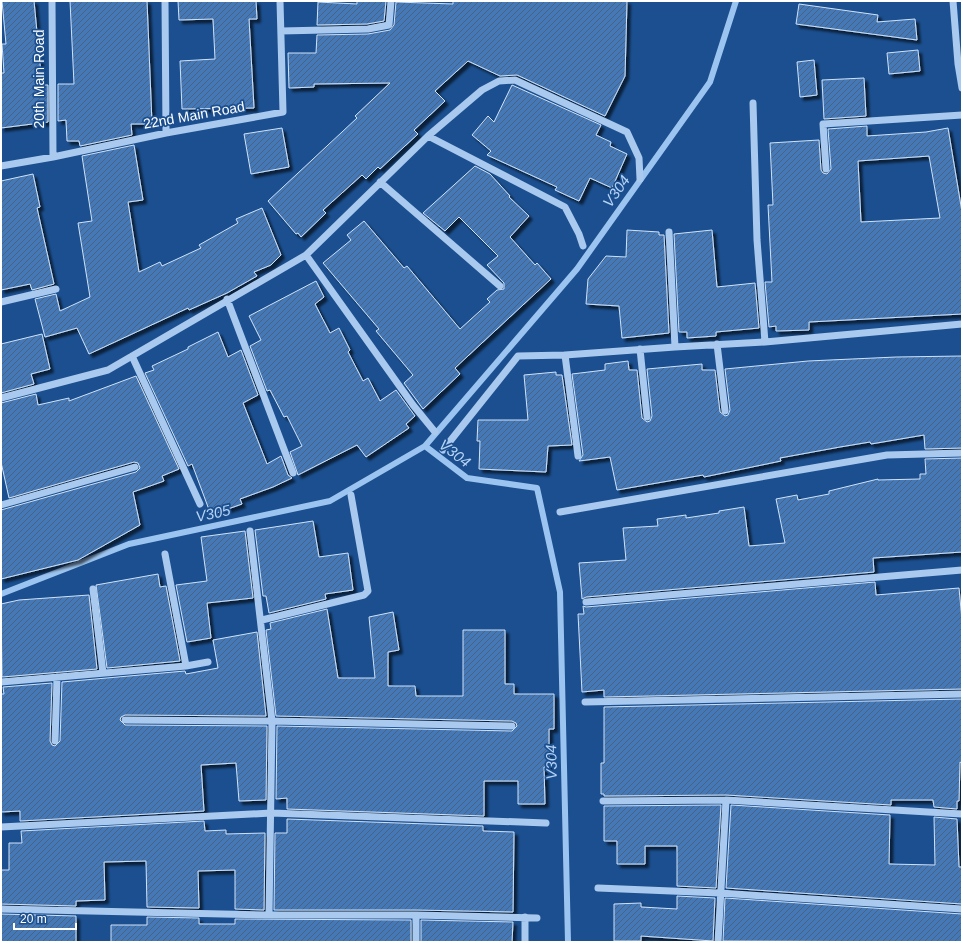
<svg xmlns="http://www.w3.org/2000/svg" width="963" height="943" font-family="Arial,sans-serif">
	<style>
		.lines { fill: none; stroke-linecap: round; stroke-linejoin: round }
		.stream { stroke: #9cc4f0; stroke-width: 6 }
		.building { fill: url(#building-hatch); stroke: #cfe3fa; fill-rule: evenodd; filter: url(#shadow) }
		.minor { stroke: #a9c9ee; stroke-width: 7 }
		.labels { text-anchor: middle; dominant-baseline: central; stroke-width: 3.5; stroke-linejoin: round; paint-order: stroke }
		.street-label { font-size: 14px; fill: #fff; stroke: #1b4f8f }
		.water-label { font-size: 15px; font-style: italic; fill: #b5d3f5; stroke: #1b4f8f }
	</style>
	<defs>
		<pattern id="building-hatch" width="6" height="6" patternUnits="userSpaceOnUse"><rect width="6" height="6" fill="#4478b7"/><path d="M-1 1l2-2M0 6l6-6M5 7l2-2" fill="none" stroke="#486282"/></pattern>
		<filter id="shadow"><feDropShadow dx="3.5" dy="3.5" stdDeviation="1" flood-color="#0009"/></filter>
	</defs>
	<rect width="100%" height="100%" fill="#1b4f8f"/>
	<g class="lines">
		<path class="stream" d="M425,446L467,478L537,488L560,592L568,942
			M1,594L129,544L330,501L425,446L577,269L710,82L736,1"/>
	</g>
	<path class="building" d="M2,1H34L42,85H48V122L1,128V73H4L2,44H6Z
		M70,1H147L152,124H131L132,135L80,146L79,141H67L66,120L58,121V84H74Z
		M178,1H256L257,19H249L254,108L182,109L180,61L215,59L213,19L179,20Z
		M357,1H386L384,21L367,24L317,25L318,2L357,4Z
		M453,1H627L625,76L605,116L517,75L500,76L468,61L435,91L445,101L414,130L418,134L380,169L378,167L366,179L362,175L323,210L326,213L301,237L298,233L296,234L268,201L357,118L355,116L390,83L314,84V87L289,88L288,53H316L317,35L368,34L390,30L394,25L396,2L453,4Z
		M799,4L878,15L877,22L915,19L917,40L796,24Z
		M918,50L920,71L889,74L887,53Z
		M814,60L817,95L800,97L797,62Z
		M864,78L866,116L824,119L822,80Z
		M512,85L601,125L596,135L611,142L610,146L627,154L612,188L590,178L579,201L555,190L557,187L487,155L491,151L472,135L488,116L494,122Z
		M867,126V136L926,132L948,128L962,212V314L809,322V330L776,331V326L769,327L765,282H772L768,205H773L770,143L819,140L821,170L823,173L827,174L831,169L828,129ZM929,156L940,218L861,222L858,161Z
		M282,128L289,167L251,174L244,134Z
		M134,145L143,200L128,202L139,272L160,262L162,266L201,248L199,245L238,223L236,219L262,208L281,255L271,265L254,272L257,276L227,293L189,310L188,308L89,354L77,328L45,337L35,299L56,294L60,311L90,297L78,223L92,221L82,156Z
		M475,166L490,174L510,196L509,197L529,216L510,237L535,265L537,263L551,279L455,368L460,374L423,409L404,383L413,375L376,331L379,329L323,263L351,240L347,235L364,221L404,268L407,266L460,329L490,302L487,299L497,290L504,289V283L487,265L498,256L459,217L445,231L423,213Z
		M33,174L40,207L37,208L54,284L32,290L30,284L1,290V181Z
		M627,230L659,232V235H664L669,333L622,338L619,306L586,304L588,279L606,256L626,257Z
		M712,230L717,287L755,283L759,328L716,332V336L687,338V332H679L674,234Z
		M316,281L324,297L315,304L330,333L339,328L350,350L348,352L363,381L368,378L380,401L396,390L415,416L406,424L409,428L366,457L357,445L298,475L290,452L302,446L287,416L284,417L270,390L267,391L250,346L261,340L249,316Z
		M218,332L228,357L241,350L258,395L243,403L267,464L281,456L288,475L292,478L273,487L240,499L242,504L211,515L192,464L188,466L145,373L154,370L152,366L188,349V347Z
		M42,334L50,369L31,374L34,384L1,393V344Z
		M962,356V448L925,449L924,435L871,444L870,442L840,447L780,458L781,461L704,477L703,475L617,490L610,457L579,461L583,455L572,374L605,370V364L628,361L629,370H637L642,418L647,422L650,421L652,416L647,369L702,364V370H715L720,412L725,416L728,415L730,410L725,369L808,361L896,357Z
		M556,372V375H562L572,445L548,446L546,472L479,469L480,441H477L478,420H528L524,375Z
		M136,376L179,469L162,476L164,481L133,492L140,525L78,560L1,579V510L136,472L140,468L138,463L134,462L9,498L1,462V403L36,394L38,405L69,398V401Z
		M962,458V552L873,558L874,572L586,597L582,599L579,563L626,560L623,528L658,526L657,519L686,515V518L719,513V511L744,507L749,546L785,543L776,499L797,495L798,500L829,494V491L878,479V480L920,479V474H926L925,459Z
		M313,521L319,557L348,553L353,590L325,594L326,599L269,613L266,596H263L255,530Z
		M245,531L253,598L207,603L211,638L187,642L176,585L207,581L201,537Z
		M158,574L160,587L166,586L180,661L107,668L96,585Z
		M875,582L876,595L959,588L962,620V689L604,697V690L582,692L578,614H584L583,606L586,607Z
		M89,595L97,669L2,677L1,604L19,600Z
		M327,609L338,678H375L369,617L393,612L399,650L388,652V686H415L416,696H463V630H505V684H514V694H554V729H549V767H544L545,804H518V781H484V816L287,809V798L276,799L277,726L512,731L517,726L516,723L512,721L276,716L266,630L271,629L270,623Z
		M257,632L266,716L125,715L121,717L120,720L125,725L267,726L266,800L239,801L236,763L201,765L204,811L20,821V811L1,812V694H4L3,687L52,683L50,741L52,745L55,746L60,741L62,682L185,671L186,674L218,668L213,640Z
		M962,699V763L960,762L959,801H957V809L934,807L933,800H891V805L726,795L604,796V794H601V763H604V707Z
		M721,805L716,888L677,886V846H645V864H617V841H604V806Z
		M731,805L890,815L889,864L935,865L934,817L957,819L959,867H962V904L726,888Z
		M287,819L483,826V831L514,832L513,912L416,910H274L275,833H287Z
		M204,821L205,831L226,830V834L265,833L264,910L235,909V870L198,871L199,908L147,907L146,861L104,862L105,900L76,901V906L1,904V870H9V843H22L21,831Z
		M677,896L715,898L713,941L641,936V941H614V904L641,903V907L677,909Z
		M725,898L962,914V942L723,941Z
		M1,914L76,916V942H1Z
		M147,917L199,918V924H235V919L411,920V942H111V925H147Z
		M421,920L513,922L512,942H421Z"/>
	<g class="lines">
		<path class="minor" d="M52,1L53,157
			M165,1L166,133
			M953,1L958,64L962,88
			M281,31L368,29L389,25L391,1
			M753,103L757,240L765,342
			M428,136L482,90L499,81L515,80L627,132L639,158L640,179
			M1,166L53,157L166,133L283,112L280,1
			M826,169L823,124L962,115
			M380,182L500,286
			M669,232L675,347
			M306,255L413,405L435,432
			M227,299L293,473
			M1,302L56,289
			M717,344L725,411
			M640,349L647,417
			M565,355L578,456
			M132,356L200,504
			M1,398L108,370L306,255L428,136L565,207L579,234L583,246
			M443,450L518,356L565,355L675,347L765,342L962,324
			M1,505L135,467
			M560,512L887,455L962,453
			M250,531L272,721L269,915
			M165,554L186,666
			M93,589L103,673
			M586,602L962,570
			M262,620L364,595L368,591L351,495
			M1,682L186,666L208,662
			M585,702L962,694
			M125,720L272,721L512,726
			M55,741L57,677
			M603,801L726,800L962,814
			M1,827L271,813L546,823
			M598,888L720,893L962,909
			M1,909L269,915H416L537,918
			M416,915V942
			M525,917V942
			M718,942L726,800"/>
	</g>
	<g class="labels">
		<g class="street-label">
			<text transform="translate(39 79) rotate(-90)">20th Main Road</text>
			<text transform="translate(194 115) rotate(-10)">22nd Main Road</text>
		</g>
		<g class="water-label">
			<text transform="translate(616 191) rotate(-55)">V304</text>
			<text transform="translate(455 453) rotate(37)">V304</text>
			<text transform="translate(213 513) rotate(-12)">V305</text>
			<text transform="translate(551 762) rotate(-91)">V304</text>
		</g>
	</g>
	<rect width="963" height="943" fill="none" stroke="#ffffff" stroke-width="4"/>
	<path d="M14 923v6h62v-6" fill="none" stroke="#ffffff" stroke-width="2"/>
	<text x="20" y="923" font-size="12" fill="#ffffff" stroke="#1b4f8f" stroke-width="3" paint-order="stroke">20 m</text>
</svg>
